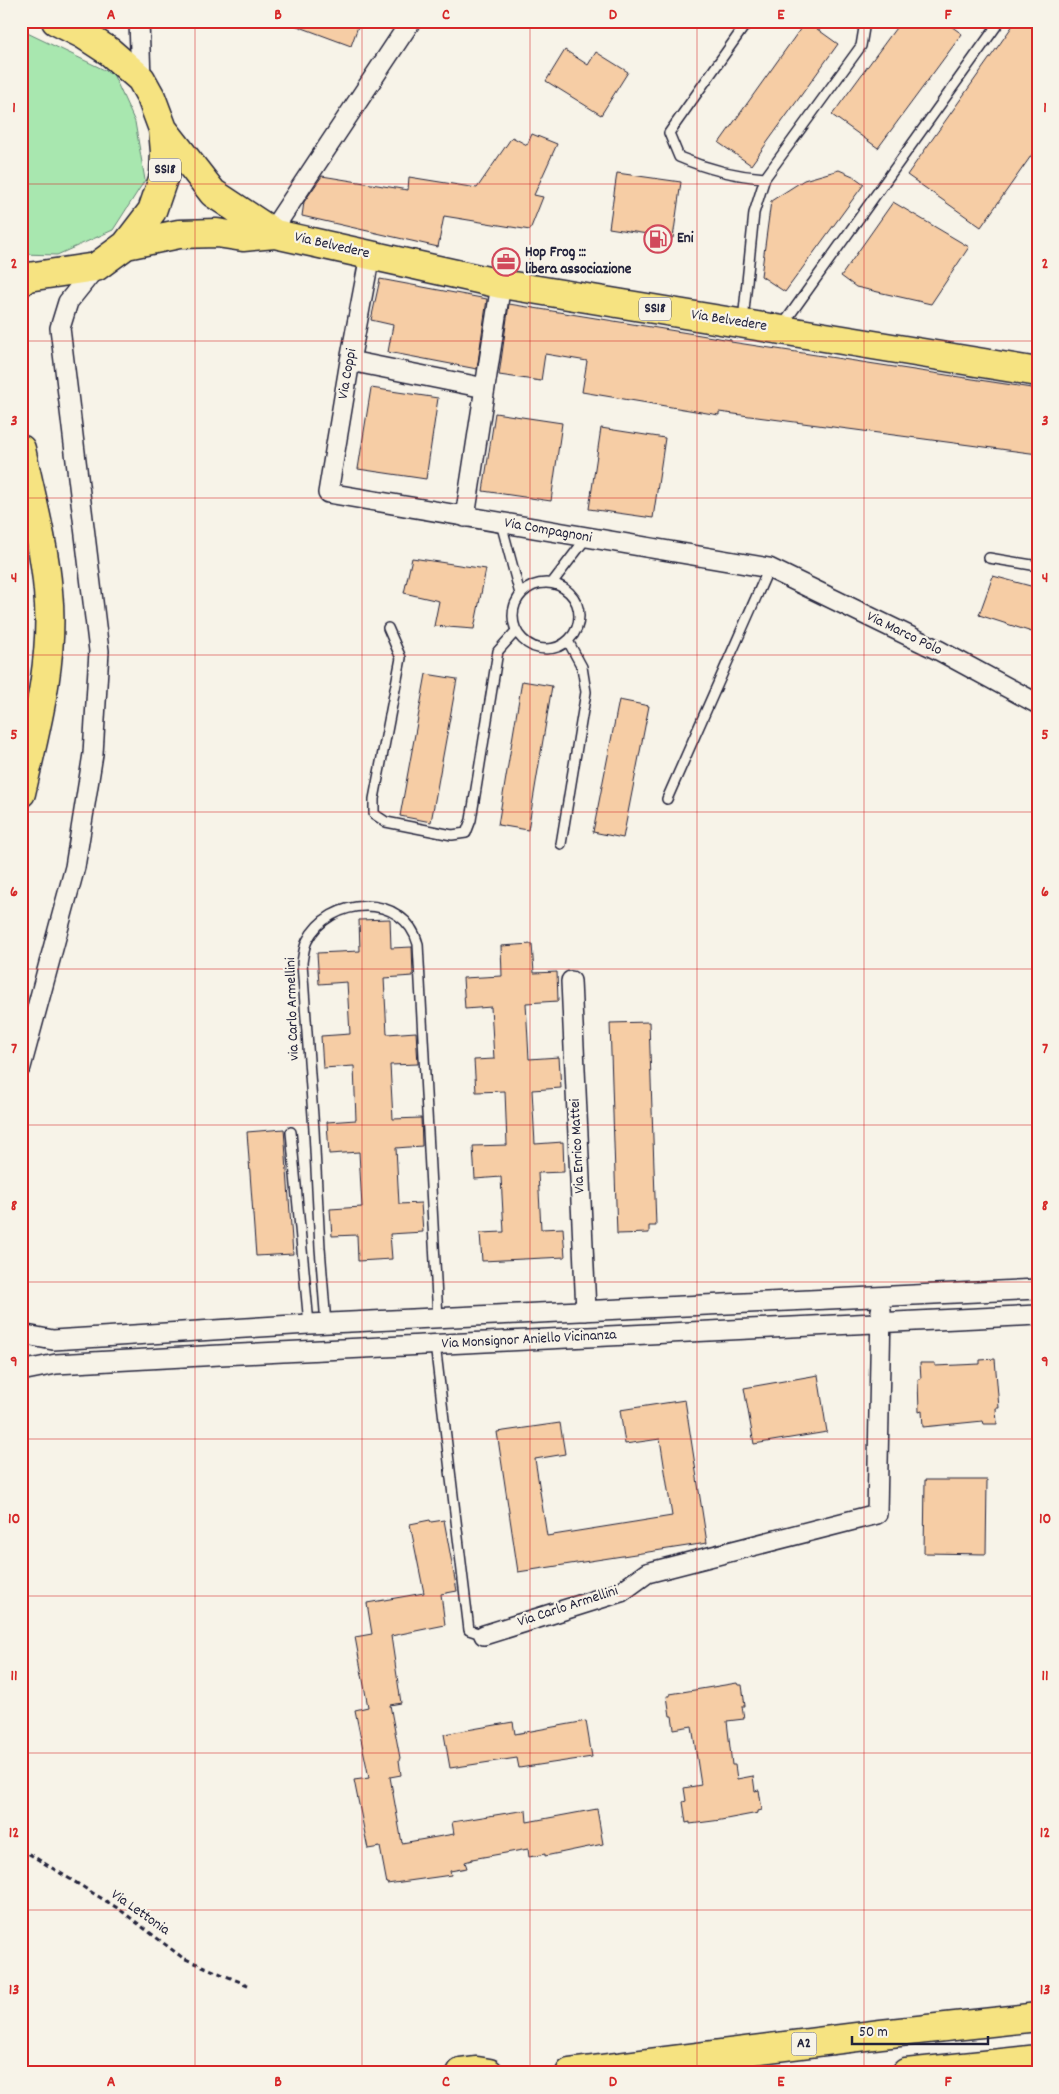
<svg xmlns="http://www.w3.org/2000/svg" width="1059" height="2094" font-family="Dekko,sans-serif">
	<style>
		.green { fill: #a8e7af; stroke: #658475 }
		.building { fill: #f6cda5; stroke: #22223b }
		.lines { fill: none; stroke-linecap: round; stroke-linejoin: round }
		.lane-casing { stroke: #22223b; stroke-width: 12 }
		.street-casing { stroke: #22223b; stroke-width: 22 }
		.primary-casing { stroke: #22223b; stroke-width: 31 }
		.highway-casing { stroke: #22223b; stroke-width: 31 }
		.path { stroke: #22223b; stroke-width: 3; stroke-dasharray: 5 4; stroke-linecap: butt }
		.lane { stroke: #f7f3e8; stroke-width: 9 }
		.street { stroke: #f7f3e8; stroke-width: 19 }
		.primary { stroke: #f6e381; stroke-width: 28 }
		.highway { stroke: #f6e381; stroke-width: 28 }
		.grid { fill: none; stroke: #d62828; stroke-width: 1; stroke-opacity: 0.55 }
		.labels { text-anchor: middle; dominant-baseline: central; stroke-width: 4.5; stroke-linejoin: round; paint-order: stroke }
		.shield { fill: #f7f3e8; stroke: #62616f; stroke-width: 1 }
		.shield-label { font-size: 14px; font-weight: bold; fill: #22223b }
		.poi-label { font-size: 15px; font-weight: bold; fill: #22223b; stroke: #f7f3e8; text-anchor: start }
		.street-label { font-size: 15px; fill: #22223b; stroke: #f7f3e8 }
		.neatline { fill: none; stroke: #d62828; stroke-width: 2 }
		.grid-label { font-size: 16px; text-anchor: middle; font-weight: bold; fill: #d62828 }
	</style>
	<rect width="100%" height="100%" fill="#f7f3e8"/>
	<filter id="ink" filterUnits="userSpaceOnUse"><feTurbulence type="fractalNoise" baseFrequency=".02" numOctaves="2"/><feDisplacementMap in="SourceGraphic" scale="10" xChannelSelector="R" yChannelSelector="G"/><feConvolveMatrix kernelMatrix="1 2 1 2 8 2 1 2 1" color-interpolation-filters="sRGB"/></filter>
	<g filter="url(#ink)">
		<path class="green" d="M21,30L113,74L135,122L145,180L113,230L57,255L21,254Z"/>
		<path class="building" d="M289,21H360L351,46L289,23Z
			M806,21L838,44L751,165L719,143Z
			M901,21H944L962,34L878,148L832,115Z
			M1016,21H1038V146L981,227L907,175Z
			M565,50L588,65L596,52L628,72L601,115L546,81Z
			M532,134L557,144L534,195L543,197L530,230L444,216L438,247L302,216L304,202L322,176L408,190L409,177L477,188L512,137L527,145Z
			M839,170L853,176L864,184L785,292L761,276L771,201L804,180Z
			M617,173L681,182L673,238L609,228Z
			M893,202L969,247L931,304L856,287L841,276Z
			M380,279L487,299L477,369L388,352L393,325L371,320Z
			M509,304L731,340V342L1038,389V454L719,412V415L582,392L587,361L545,354L541,381L499,375Z
			M371,388L438,398L426,479L358,469Z
			M495,413L562,423L551,501L483,491Z
			M601,428L665,438L653,518L589,509Z
			M412,558L486,569L474,629L434,626L439,601L404,593Z
			M993,576L1038,588V634L979,615Z
			M426,674L457,679L431,822L400,816Z
			M522,681L552,686L528,830L498,825Z
			M619,700L649,706L623,838L593,832Z
			M390,919L391,948L412,947L413,976L384,978L387,1034L416,1032L418,1064L390,1065L393,1119L421,1118L422,1146L396,1148L399,1204L421,1203L423,1232L390,1234L392,1259L358,1261L357,1235L332,1236L330,1209L362,1207L359,1152L329,1154L327,1122L356,1120L354,1066L323,1068L321,1036L350,1034L347,982L319,984L317,953L360,951L359,920Z
			M532,944L534,973L557,972L558,1001L526,1003L529,1059L559,1057L561,1088L532,1090L535,1144L563,1142L564,1172L538,1173L541,1229L563,1228L565,1257L482,1261L480,1233L504,1232L501,1177L475,1179L473,1146L507,1145L505,1091L476,1092L474,1060L494,1059L491,1007L465,1009L463,978L502,976L501,946Z
			M649,1022L656,1226H649V1233L617,1234L610,1023Z
			M284,1129L293,1254L256,1256L247,1132Z
			M995,1359L999,1408H996L997,1424H984L983,1421L923,1427L922,1411L919,1412L918,1379H921L920,1363H935V1366L980,1364V1360Z
			M818,1375L827,1432L754,1444L744,1388Z
			M685,1400L707,1543L518,1572L497,1432L560,1423L565,1454L535,1459L547,1536L672,1516L660,1439L625,1444L620,1410Z
			M925,1480H987L986,1554L924,1553Z
			M430,1520L431,1522L444,1520L457,1591L441,1594L445,1625L391,1636L401,1703L390,1705L400,1758L399,1760L401,1775L390,1777L402,1843L454,1834L452,1822L526,1810L527,1822L597,1809L603,1844L545,1856V1854L529,1857L528,1849L472,1859V1860L465,1862L467,1868L450,1871L451,1875L387,1884L380,1847L368,1849L354,1780L369,1778L355,1710L368,1707L355,1637L372,1634L367,1603L424,1593L410,1524Z
			M737,1683L738,1685H742L745,1706H742L744,1719L727,1721L732,1765H735L737,1779L753,1776L755,1791L759,1790L762,1810L758,1811V1813L721,1820L690,1824V1822L686,1823L683,1802L686,1801L684,1788L701,1785L692,1726L674,1729L672,1716H670L667,1696H670V1694Z
			M586,1721L592,1757L519,1768L517,1758L450,1768L444,1734L513,1722L515,1734Z"/>
		<g class="lines">
			<g class="lane-casing">
				<path id="lane" d="M748,21L669,133L679,157C707,169 734,176 765,178L861,46L864,28L858,21
					M743,321L754,213L765,178
					M782,326L1000,21
					M501,523L520,594
					M989,558L1038,566
					M513 616a33 33 0 1 1 66 0a33 33 0 1 1-66 0Z
					M552,583L587,537
					M388,628L401,658L374,799V814L386,822L452,835L466,833L471,820L498,651L516,631
					M667,799L769,568
					M561,844L586,692L582,667L568,641
					M291,1132L309,1324
					M326,1324L320,1248L314,1130L302,963C303,956 304,947 307,941C329,896 404,892 418,944L438,1318
					M435,1344L469,1630L484,1635"/>
			</g>
			<g class="street-casing">
				<path id="street" d="M139,21L141,79
					M275,234L279,220L411,21
					M370,255L350,361L328,493L769,568L940,651L1038,704
					M350,361L485,388
					M465,517L501,284
					M571,981L586,1311
					M21,1067L75,867L93,754L99,651L60,328L68,302L96,267
					M21,1334L53,1340L309,1324L1038,1289
					M21,1371L56,1364L220,1355L1038,1315
					M484,1635L621,1592L647,1573L877,1514L881,1310"/>
			</g>
			<g class="primary-casing">
				<path id="primary" d="M163,129L213,193L275,234
					M126,245L179,234L217,233L243,237L275,234L501,284L1038,372
					M21,278L96,267L126,245L152,211L164,176L165,152L163,129L151,97L141,79L110,52L84,35L56,21"/>
			</g>
			<g class="highway-casing">
				<path id="highway" d="M21,282L25,278
					M21,449C31,496 44,543 48,591C55,659 36,728 21,793
					M461,2073L477,2071L489,2073
					M570,2073L881,2034L1038,2017
					M906,2073L1038,2059"/>
			</g>
			<path class="path" d="M21,1849L119,1909L183,1958L250,1986"/>
			<use href="#lane" class="lane"/>
			<use href="#street" class="street"/>
			<use href="#primary" class="primary"/>
			<use href="#highway" class="highway"/>
		</g>
	</g>
	<path class="grid" d="M195,21V2073M362,21V2073M530,21V2073M697,21V2073M864,21V2073M21,184H1038M21,341H1038M21,498H1038M21,655H1038M21,812H1038M21,969H1038M21,1125H1038M21,1282H1038M21,1439H1038M21,1596H1038M21,1753H1038M21,1910H1038"/>
	<defs>
		<g id="fuel-ring" transform="scale(1.4375)"><circle r="9.5" fill="#f7f3e8" stroke="#d1495b" stroke-width="1.5"/><path d="M-5.5-6h7V0h2V4h1.3V-2.5L3-4.5l.8-.8L6-3V5H2.5V1h-1V6h-7ZM-4.2-4.7v3.2H.2V-4.7Z" fill="#d1495b"/></g>
		<g id="office-ring" transform="scale(1.4375)"><circle r="9.5" fill="#f7f3e8" stroke="#d1495b" stroke-width="1.5"/><path d="M-6-3h4V-5.5h4V-3h4V5H-6ZM-1-4.5V-3h2v-1.5ZM-6 0V1H6V0Z" fill="#d1495b"/></g>
	</defs>
	<g fill-rule="evenodd">
		<use href="#fuel-ring" x="658" y="239"/>
		<use href="#office-ring" x="506" y="262"/>
	</g>
	<g class="labels">
		<g class="shield">
			<rect x="149" y="158.5" width="32" height="23" rx="4"/>
			<rect x="639" y="297.5" width="32" height="23" rx="4"/>
			<rect x="791.5" y="2032.5" width="25" height="23" rx="4"/>
		</g>
		<g class="shield-label">
			<text x="165" y="170">SS18</text>
			<text x="655" y="309">SS18</text>
			<text x="804" y="2044">A2</text>
		</g>
		<g class="poi-label">
			<text x="677" y="239">Eni</text>
			<text x="525" y="253">Hop Frog :::<tspan x="525" dy="17">libera associazione</tspan></text>
		</g>
		<g class="street-label">
			<text transform="translate(332 246) rotate(13)">Via Belvedere</text>
			<text transform="translate(729 321) rotate(9)">Via Belvedere</text>
			<text transform="translate(348 374) rotate(-80)">Via Coppi</text>
			<text transform="translate(548 531) rotate(10)">Via Compagnoni</text>
			<text transform="translate(904 634) rotate(26)">Via Marco Polo</text>
			<text transform="translate(293 1009) rotate(-92)">via Carlo Armellini</text>
			<text transform="translate(578 1146) rotate(-93)">Via Enrico Mattei</text>
			<text transform="translate(529 1340) rotate(-3)">Via Monsignor Aniello Vicinanza</text>
			<text transform="translate(568 1607) rotate(-18)">Via Carlo Armellini</text>
			<text transform="translate(140 1913) rotate(35)">Via Lettonia</text>
		</g>
	</g>
	<rect width="1059" height="2094" fill="none" stroke="#f7f3e8" stroke-width="55"/>
	<path d="M852 2036v8h136v-8" fill="none" stroke="#22223b" stroke-width="2.5"/>
	<text x="859" y="2036" font-size="15" fill="#22223b" stroke="#f7f3e8" stroke-width="4" paint-order="stroke">50 m</text>
	<rect x="28" y="28" width="1004" height="2038" class="neatline"/>
	<g class="grid-label">
		<text x="111" y="19">A</text>
		<text x="278" y="19">B</text>
		<text x="446" y="19">C</text>
		<text x="613" y="19">D</text>
		<text x="781" y="19">E</text>
		<text x="948" y="19">F</text>
		<text x="14" y="112">1</text>
		<text x="1045" y="112">1</text>
		<text x="14" y="268">2</text>
		<text x="1045" y="268">2</text>
		<text x="14" y="425">3</text>
		<text x="1045" y="425">3</text>
		<text x="14" y="582">4</text>
		<text x="1045" y="582">4</text>
		<text x="14" y="739">5</text>
		<text x="1045" y="739">5</text>
		<text x="14" y="896">6</text>
		<text x="1045" y="896">6</text>
		<text x="14" y="1053">7</text>
		<text x="1045" y="1053">7</text>
		<text x="14" y="1210">8</text>
		<text x="1045" y="1210">8</text>
		<text x="14" y="1366">9</text>
		<text x="1045" y="1366">9</text>
		<text x="14" y="1523">10</text>
		<text x="1045" y="1523">10</text>
		<text x="14" y="1680">11</text>
		<text x="1045" y="1680">11</text>
		<text x="14" y="1837">12</text>
		<text x="1045" y="1837">12</text>
		<text x="14" y="1994">13</text>
		<text x="1045" y="1994">13</text>
		<text x="111" y="2086">A</text>
		<text x="278" y="2086">B</text>
		<text x="446" y="2086">C</text>
		<text x="613" y="2086">D</text>
		<text x="781" y="2086">E</text>
		<text x="948" y="2086">F</text>
	</g>
</svg>
